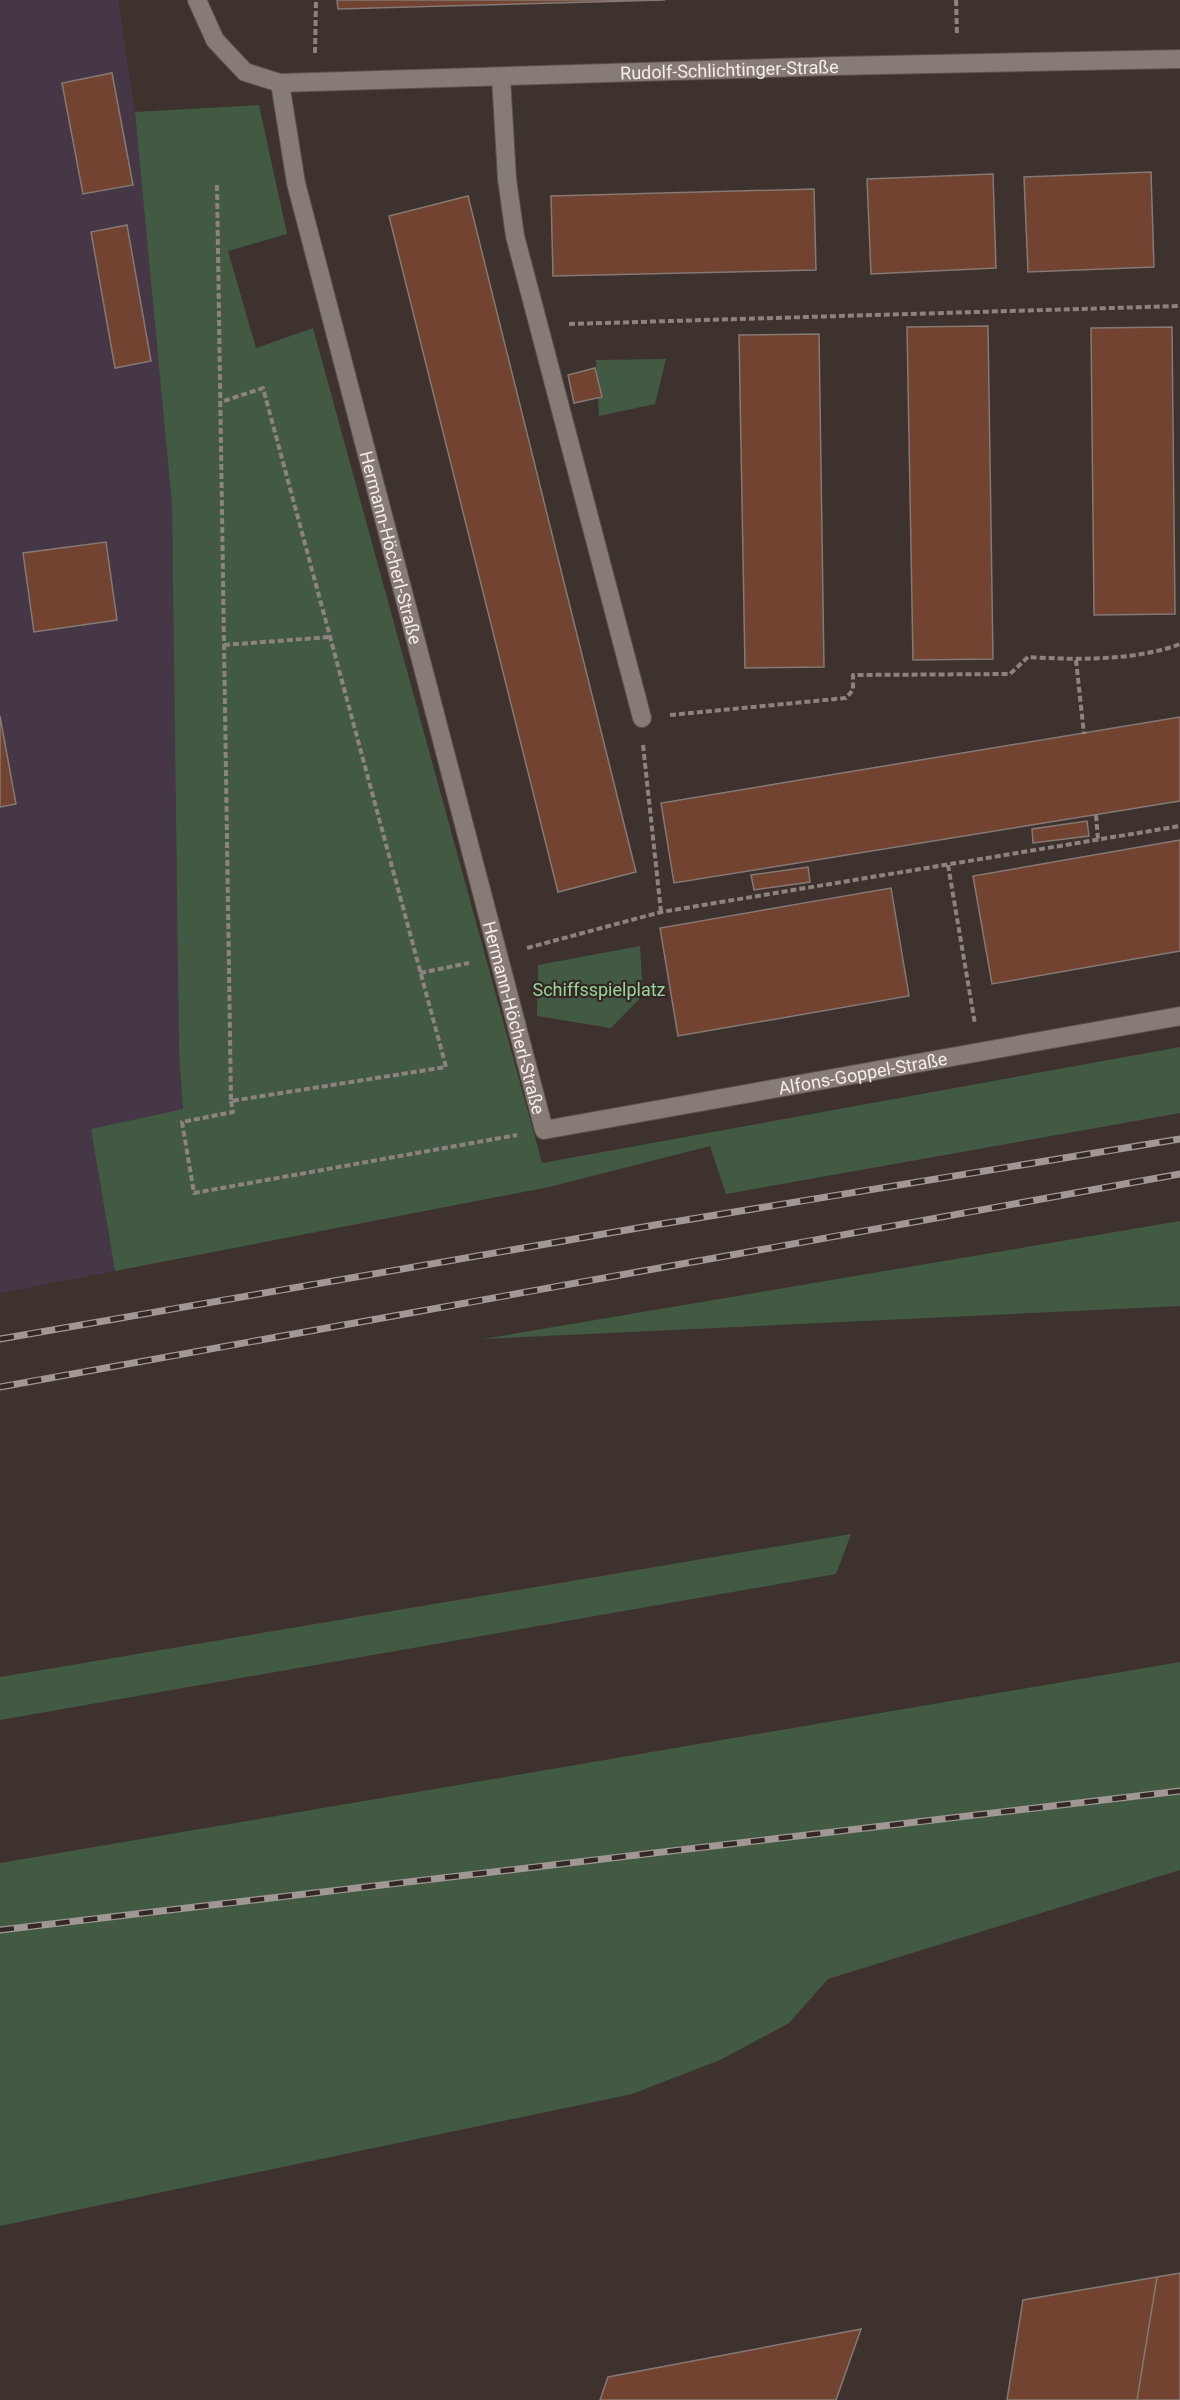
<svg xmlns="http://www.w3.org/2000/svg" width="1180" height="2400" font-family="Roboto,sans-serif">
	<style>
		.commercial { fill: #453745 }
		.green { fill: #425a43 }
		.building { fill: #724331; stroke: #857974; stroke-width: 1.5 }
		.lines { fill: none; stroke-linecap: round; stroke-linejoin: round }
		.lane-casing { stroke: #5a514d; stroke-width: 20 }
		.street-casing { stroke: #5a514d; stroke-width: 20 }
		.path { stroke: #8c837f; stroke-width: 4; stroke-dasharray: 6 3; stroke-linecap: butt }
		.lane { stroke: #877b76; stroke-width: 18 }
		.street { stroke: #877b76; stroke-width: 18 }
		.rail-casing { stroke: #a19895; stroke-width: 7 }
		.rail { stroke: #332824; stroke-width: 4.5; stroke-dasharray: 14; stroke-linecap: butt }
		.labels { text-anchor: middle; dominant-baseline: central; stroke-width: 4.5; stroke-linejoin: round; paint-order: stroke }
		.street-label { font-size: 18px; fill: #f4edea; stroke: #332824 }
		.park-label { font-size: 18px; fill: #99d59b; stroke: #332824 }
	</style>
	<rect width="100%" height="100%" fill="#3d322e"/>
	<path class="commercial" d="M0,0H118L135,112L172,505L179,1053L183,1109L91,1130L115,1271L0,1293Z"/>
	<path class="green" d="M259,105L287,234L228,251L256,348L313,328L542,1163L1180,1047V1113L726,1194L710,1146L549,1187L115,1271L91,1129L183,1109L179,1053L172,505L135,112Z
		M666,359L655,404L599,416L596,360Z
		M640,946L643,995L611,1028L537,1016L538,965Z
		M1180,1221V1306L483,1339Z
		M851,1534L836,1574L0,1720V1677Z
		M1180,1662V1870L828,1979L789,2023L720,2060L632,2094L0,2226V1863Z"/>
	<path class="building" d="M337,0H665L338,9Z
		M112,73L133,185L83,194L62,83Z
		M1151,172L1154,267L1028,272L1024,177Z
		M993,174L996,268L871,274L867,179Z
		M814,189L816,270L553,276L551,196Z
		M468,196L636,872L558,892L389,216Z
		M127,225L151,361L115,368L91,232Z
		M988,326L993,659L913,660L907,327Z
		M1172,327L1175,614L1094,615L1091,328Z
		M819,334L824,667L745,668L739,335Z
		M595,368L602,397L574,403L568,375Z
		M106,542L117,620L34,632L23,553Z
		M0,716L16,804L0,807Z
		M1180,717V801L674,883L661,803Z
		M1087,821L1089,836L1033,843L1032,829Z
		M1180,840V951L992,984L973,876Z
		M808,867L810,882L754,890L751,875Z
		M891,888L909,996L678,1036L660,928Z
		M1180,2273V2400H1137L1157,2277Z
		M1157,2277L1137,2400H1007L1023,2300Z
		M861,2329L836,2400H600L608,2377Z"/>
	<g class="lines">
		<g class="lane-casing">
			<path id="lane" d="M501,77L507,179L515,236L642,718"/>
		</g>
		<g class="street-casing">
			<g id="street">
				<path id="s1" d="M197,0L215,40L245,72L280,83L835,66L1180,59"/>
				<path id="s2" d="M280,83L296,183L544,1130L1180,1016"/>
			</g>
		</g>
		<path class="path" d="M956,0L957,35
			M315,53L316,0
			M217,185L231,1101L446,1067L263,388L221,402
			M569,324L1180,306
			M224,645L330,637
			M1076,660L1084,734
			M670,715L846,698L853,690V675L1010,674L1028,657C1075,660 1136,661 1180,644
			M643,745L661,912
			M1096,815L1098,840
			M948,865L975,1024
			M527,948L661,912L1180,826
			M420,973L469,963
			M231,1101L233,1112L182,1122L194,1193L517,1135"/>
		<use href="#lane" class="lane"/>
		<use href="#street" class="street"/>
		<g class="rail-casing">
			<path id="rail" d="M0,1339L655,1225L1180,1139
				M0,1387L1180,1174
				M0,1930L1180,1791"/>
		</g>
		<use href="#rail" class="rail"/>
	</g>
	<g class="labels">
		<g class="street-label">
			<text stroke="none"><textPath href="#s1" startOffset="574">Rudolf-Schlichtinger-Straße</textPath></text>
			<text stroke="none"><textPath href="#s2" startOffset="478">Hermann-Höcherl-Straße</textPath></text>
			<text stroke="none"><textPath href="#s2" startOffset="964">Hermann-Höcherl-Straße</textPath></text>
			<text stroke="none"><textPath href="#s2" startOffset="1404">Alfons-Goppel-Straße</textPath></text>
		</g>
		<g class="park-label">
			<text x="599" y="989">Schiffsspielplatz</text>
		</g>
	</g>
</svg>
